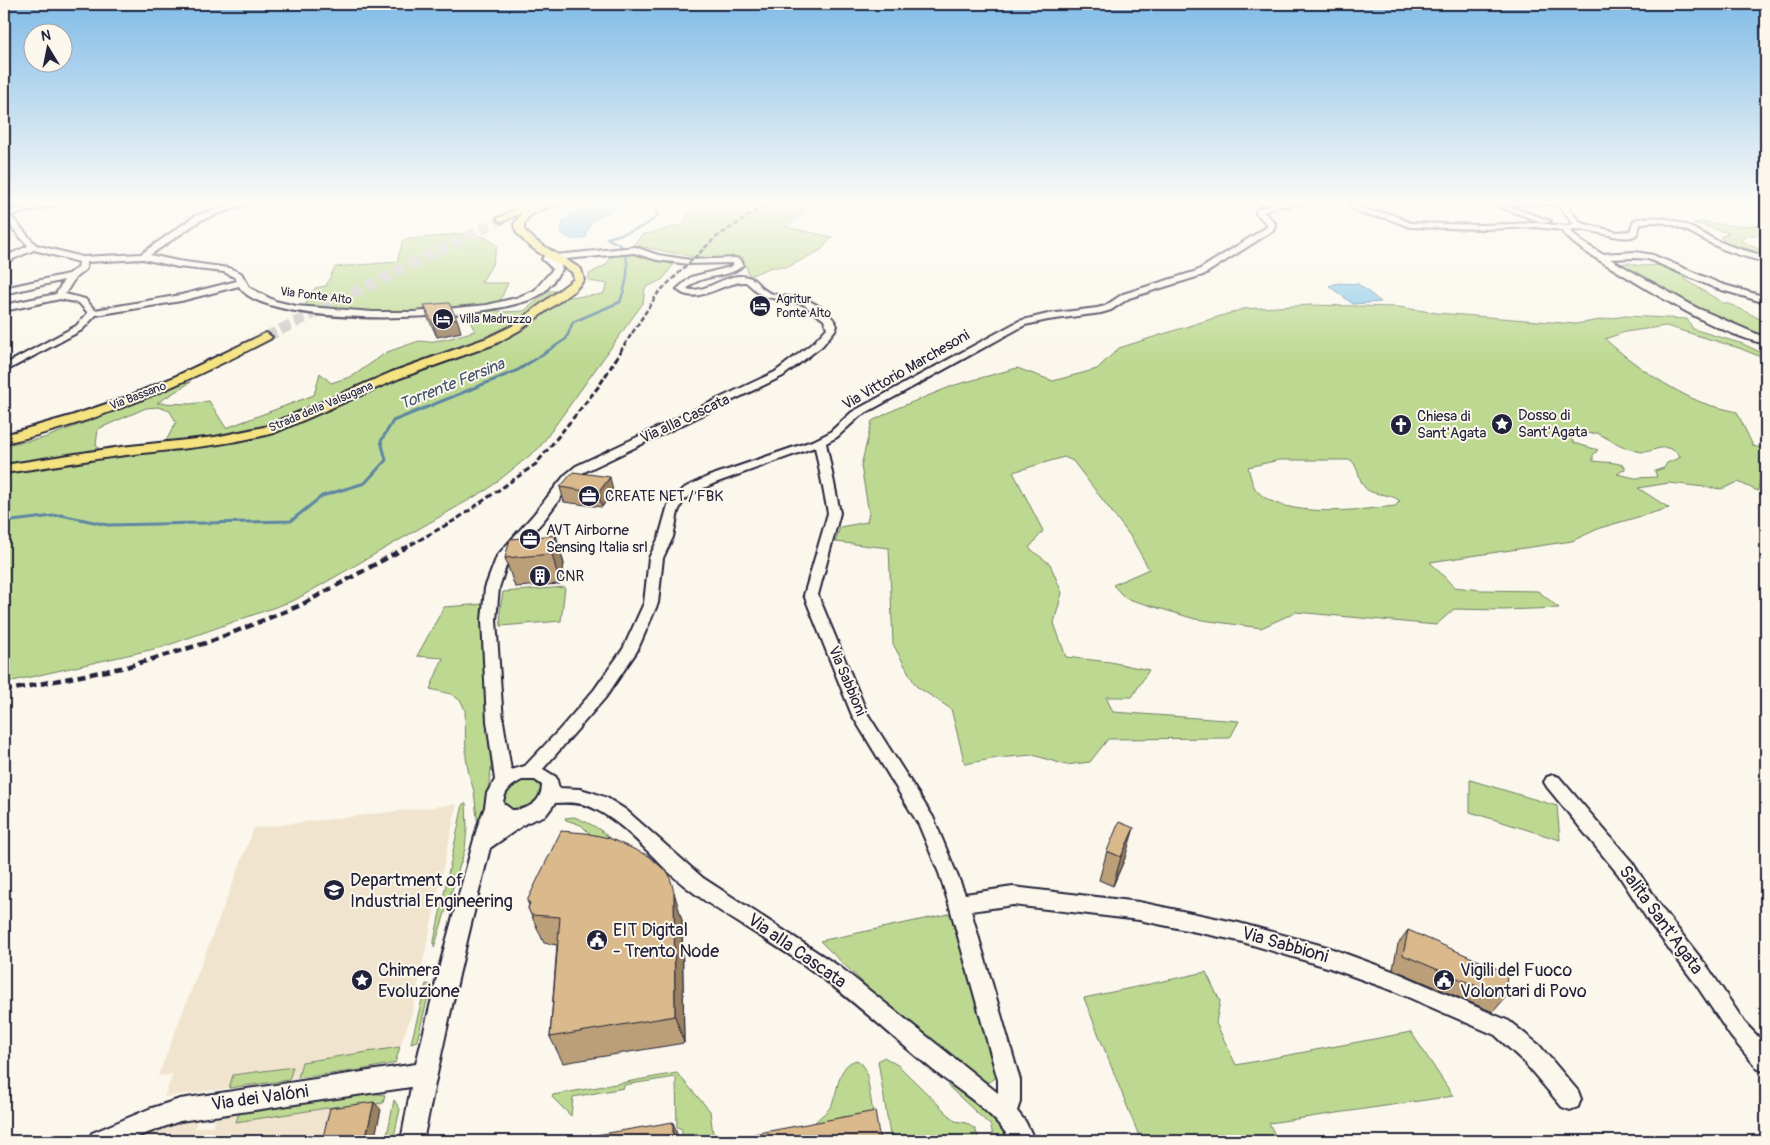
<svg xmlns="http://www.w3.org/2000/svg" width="1770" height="1145" font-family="Pangolin,sans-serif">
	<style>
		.built { fill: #f1e4cf }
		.green { fill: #bdd991; stroke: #707e66; fill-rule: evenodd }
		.water { fill: #88c9e9; stroke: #5f86a3 }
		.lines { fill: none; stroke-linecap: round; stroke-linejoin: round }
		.stream-far1 { stroke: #5f86a3; stroke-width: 2.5 }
		.stream { stroke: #5f86a3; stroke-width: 3 }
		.major-tunnel { stroke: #d0ccc9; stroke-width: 11; stroke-dasharray: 11 5; stroke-linecap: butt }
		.minor-casing { stroke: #22223b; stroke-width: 4 }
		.major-casing { stroke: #22223b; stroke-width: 4 }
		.minor { fill: #fbf7ec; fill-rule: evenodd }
		.major { fill: #f5e381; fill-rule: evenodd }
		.rail-far2 { stroke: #22223b; stroke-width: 2.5; stroke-dasharray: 5 2.5; stroke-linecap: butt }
		.rail-far1 { stroke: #22223b; stroke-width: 3; stroke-dasharray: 6 3; stroke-linecap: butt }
		.rail { stroke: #22223b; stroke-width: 4.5; stroke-dasharray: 8 4.5; stroke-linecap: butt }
		.wall { fill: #bb9f78; stroke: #22223b }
		.shaded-wall { fill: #998262; stroke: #22223b }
		.building { fill: #dab98c; stroke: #22223b }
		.labels { text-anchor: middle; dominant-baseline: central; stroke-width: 4; stroke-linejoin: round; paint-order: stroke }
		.far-street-label { font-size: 12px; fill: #22223b; stroke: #fbf7ec }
		.far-poi-label { font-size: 12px; fill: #22223b; stroke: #fbf7ec; text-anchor: start }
		.street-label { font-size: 15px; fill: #22223b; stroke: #fbf7ec }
		.poi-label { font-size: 15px; fill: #22223b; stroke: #fbf7ec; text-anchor: start }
		.water-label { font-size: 16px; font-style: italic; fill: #41546f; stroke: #fbf7ec }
		.near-poi-label { font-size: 18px; fill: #22223b; stroke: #fbf7ec; text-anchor: start }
		.near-street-label { font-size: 18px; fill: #22223b; stroke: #fbf7ec }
	</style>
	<rect width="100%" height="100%" fill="#fbf7ec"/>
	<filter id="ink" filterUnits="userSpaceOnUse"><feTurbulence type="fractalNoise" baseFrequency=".02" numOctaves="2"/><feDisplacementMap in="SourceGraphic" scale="10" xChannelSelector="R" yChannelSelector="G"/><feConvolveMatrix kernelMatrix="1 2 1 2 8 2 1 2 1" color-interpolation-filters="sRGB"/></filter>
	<g filter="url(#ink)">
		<path class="built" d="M457,804L412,1013L400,1047L303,1062L297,1078L289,1079L292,1067L234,1075L229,1088L164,1097L173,1074L158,1076L254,828Z
			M372,1093L385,1095L374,1141H130L131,1138L163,1125L198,1119L195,1128L213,1125L216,1116Z"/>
		<path class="green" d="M691,202H806L804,213L785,227L832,237L821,250L788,267H772L749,276L743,257L700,258L633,245L642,235L683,225L692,206Z
			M1702,222L1738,226L1766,224V235H1749L1740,240L1766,253V257L1749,249L1726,243L1720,237L1729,233L1693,223Z
			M461,234C477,235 487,234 497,247L492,265L481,283H508L500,301L478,307L390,314L304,307L315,288L326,286L335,267L397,262L403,240Z
			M633,251L673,265L663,279L645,288L643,303L539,448L488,489L295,600L163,647L4,683V445L44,438L137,403L183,383L191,382L157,403L191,404L209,401L226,428L314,395L320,373L331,383L353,376L387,352L419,341L428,342L447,339L475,331L466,315L491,309L503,312L524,311L549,291H562L554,296C571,297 586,297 603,294L608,284L589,281V274L606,265L613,253ZM158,407L170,411L176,422L166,441L100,450L96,445L98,429L146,408Z
			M1630,263C1645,271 1668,257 1686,277L1683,278L1723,303C1732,303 1755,317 1766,322V338L1711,317L1617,264Z
			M1311,305L1398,307L1437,313L1576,324L1625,316L1687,319L1693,329L1743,344L1766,355V359L1739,348L1666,326L1625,332L1605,339C1631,363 1670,390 1703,403C1714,407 1726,409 1737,412L1753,446L1766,449V474H1760L1758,491L1738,482L1722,489L1669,483L1638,488L1669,508L1600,528L1572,541L1430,562L1454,587L1481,590L1538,591L1559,608L1502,610L1454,609L1436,625L1296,612L1261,628L1195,619L1125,598L1113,585L1149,569L1131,537L1073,461L1064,457L1013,472L1043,531L1029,548L1050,564L1062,593L1054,623L1066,657L1110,662L1149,670L1132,697H1106L1113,712L1239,721L1230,738L1108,739L1090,762L1066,765L1033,755L997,758L965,764L951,709L916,686L893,644L889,548L835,542L840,527L867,522L869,513L861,466L872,421L900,407L955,385L1017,368L1053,381L1097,369L1119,348L1243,309ZM1597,433C1611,440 1621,447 1637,451C1654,456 1663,437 1681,457L1667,463L1664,468L1655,471L1657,477L1635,478L1617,474L1625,469V466C1614,461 1604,463 1593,461V455L1598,450L1574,443L1571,438L1582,434ZM1279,460H1351C1360,468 1358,485 1369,491C1380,496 1390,493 1400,501L1395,506C1360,510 1284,519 1258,492C1252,486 1250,475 1248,467Z
			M565,587L561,621L501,626L500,609L503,592Z
			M484,604L492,763L487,795L478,827L474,791L469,775L466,757L465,710L461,701L451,694L430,689L443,658L417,656L444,607Z
			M533,779L542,785L543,790L535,806L514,812L501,803L503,792L520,780Z
			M1470,780L1557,806L1560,840L1470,812Z
			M466,803L467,828L465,849L434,948V941L463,804Z
			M574,817C592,824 609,832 617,850L600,844L581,825L566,820L565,818Z
			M953,913L998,1070C996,1080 992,1082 983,1083L892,1011L820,941Z
			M1206,972L1220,1001L1216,1023L1236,1065L1411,1032L1453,1096L1269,1123L1278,1141H1141L1084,998Z
			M426,984L431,985L417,1041L411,1043Z
			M400,1047L395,1063L360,1070L298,1078L302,1062Z
			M884,1057L899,1066L955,1121L966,1123L975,1129L980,1141H891L878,1061Z
			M857,1060L862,1064L866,1070L875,1125L812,1126C817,1118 827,1113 831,1106C839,1091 837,1064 857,1060Z
			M293,1067L289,1080L229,1088L233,1075Z
			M677,1073L710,1111L714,1141H682V1129L677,1127L676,1077L624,1085V1088L573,1097L571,1116L552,1097L553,1095Z
			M947,1085H950L1005,1126L1014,1141H994L991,1126Z
			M372,1093L385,1095L383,1103L340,1109V1106L236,1122L239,1113Z
			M394,1100L400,1109L393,1141H386Z"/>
		<path class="water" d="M600,202H628L593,220L586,233L587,237C576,240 569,241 561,232L563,221L578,211Z
			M1338,283L1358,284L1381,302L1353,304L1329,286Z"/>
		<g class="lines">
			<path class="stream-far1" d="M546,352L566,339L573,322L620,302C626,286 633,262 621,246C618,242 611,242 607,238C625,233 643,230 657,216V202"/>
			<path class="stream" d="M4,522L61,515L108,525L291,521L322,496L365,483L386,460L381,441L393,421L518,370L548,351"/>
			<path class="major-tunnel" d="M266,337L502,219"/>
			<g class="minor-casing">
				<path id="minor" d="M55,202H69L10,215L36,245L82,257L141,254L195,216L237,202H247L246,204L201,220L150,255L178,261L229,268L241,273L250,288L275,301L296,306L373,312H414L487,305L516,298L535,290L553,269L542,259L547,252H553L554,254L551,258L553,259V256L556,255L635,247L658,255L691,260L736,258L741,260L743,265C728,280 702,272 687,289C704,294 721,277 739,276C759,276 755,286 768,292C791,302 801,291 825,311C830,315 834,319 837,326L835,330L822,346L783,376L584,472L573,481L544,520L508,560L499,588L496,620L503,721L511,770L525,766L560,729L594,690L623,649L644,603L649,558L659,537L668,505L674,496L686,487L707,477L815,440L829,433L852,412L1019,321L1048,314L1097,308L1105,306L1123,294L1197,271L1267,227V224L1256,213L1257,209L1275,203L1308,202L1304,204L1276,207L1264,212L1275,223L1274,230L1203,275L1129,298L1111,310L1101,313L1048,320L1025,325L860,416L837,437L826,443L840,513L818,595L867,713L933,817L965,894L1013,887L1139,902L1239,923L1327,947L1398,973L1509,1021L1539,1045L1578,1091L1581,1099L1578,1107L1570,1110L1562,1107L1523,1061L1495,1035L1394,991L1327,967L1239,941L1139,920L1013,905L971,911L1020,1080V1102L1017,1111L1025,1121L1035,1141H1011C994,1111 960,1092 933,1070C892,1037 854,1000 810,969C772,941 728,919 690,890C657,866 633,828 595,809C583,802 569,802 555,803L546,815L526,823L490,848C465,945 443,1043 423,1141H401L411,1087L180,1121L126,1141H89L92,1133L149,1109L180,1099L416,1064L442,957L478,825L485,807L487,793L495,780L487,721L482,620L485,588L497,556L534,514L565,475L576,466L775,372L814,342L827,328L824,320L803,304L762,296L746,282C725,280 695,308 677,289L691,277L730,267L734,264L732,263L688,264L657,260L634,253L554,260L560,264L562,269L561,271C555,278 549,289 541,294C502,322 263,331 239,286L181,301L96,315L82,330L4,372V365L76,326L88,313L79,303L60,299L4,311V305L56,294L64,280L4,294V288L68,274L78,268L79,262L34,250L4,263V257L28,246L4,218V212ZM143,259L178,267L224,272L234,277L237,281L181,295L95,310L85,299L65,294L75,278L86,269L87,262ZM815,447L828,513L804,595L852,715L919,825L939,873L949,904L998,1080V1093L840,967L703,878L626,810L607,798L594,793L580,789L559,788L556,777L543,769L605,698L637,651L658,603L663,558L673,537L678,512L683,501L695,492L715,483ZM522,780H535L542,785C542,802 528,810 512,810L503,803C504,791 512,785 522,780Z
					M1350,202H1364L1358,205L1369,211L1391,214L1411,223L1483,225L1536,223L1567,226L1573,224L1562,209L1553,204H1507L1503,202H1569L1565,204L1581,223L1617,232L1630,231L1634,220C1669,211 1688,227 1718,241C1734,248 1750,252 1766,256V262C1752,259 1738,255 1725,250C1698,239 1671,215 1640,224C1640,226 1638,233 1636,235C1624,244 1586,225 1570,230L1582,242L1602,254L1635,252L1653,255L1721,284L1766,297V303L1715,288L1648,259L1635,258L1610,259L1697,308L1766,338V344C1718,334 1655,294 1612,268C1594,257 1574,247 1561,230L1536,227L1483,229L1410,227L1386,218L1364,215L1350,207Z
					M1486,202H1496L1551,221L1544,223Z
					M1553,775L1559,777L1632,862L1663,910L1709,969L1745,1023L1766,1045V1072L1758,1069L1731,1037L1695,983L1649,922L1618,874L1547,787L1544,782L1547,777Z"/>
			</g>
			<g class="major-casing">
				<path id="major" d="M529,202L532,203V207L548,202H561L560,204C546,208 523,212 524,230L536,241L581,269L584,280L575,290L520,330L495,344L400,378L274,433C225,446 175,449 126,455C85,460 44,468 4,473V465L121,447L215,437L264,427L392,372L487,338L512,326L574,279L572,272C557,263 515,243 514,224L523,212L502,222L497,219Z
					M266,333L272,337L270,339C185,383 98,423 4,443V435L71,416L124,398L172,378Z"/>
			</g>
			<use href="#minor" class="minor"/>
			<use href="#major" class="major"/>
			<path class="rail-far2" d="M620,352L658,293L715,238L770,202"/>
			<path class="rail-far1" d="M403,549L457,519L536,464L599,386L621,351"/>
			<path class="rail" d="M4,691L126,667L212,641L301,605L405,548"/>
		</g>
		<path class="wall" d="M424,305L457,319L461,332L437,337L428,318Z
			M560,487L613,491L602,507L564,502Z
			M556,535L564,564L560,584L515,587L505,558Z
			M1107,851L1125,858L1113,886L1099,880Z
			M527,901L682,920L684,1043L563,1063L550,1037L557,945L544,943L528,908L529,905Z
			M1408,930L1505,998L1493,1012L1393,969L1398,944Z"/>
		<path class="shaded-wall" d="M457,319L461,332L437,337L433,324Z
			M610,477L613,491L602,507L598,493Z
			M556,535L564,564L560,584L552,554Z
			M1134,828L1125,858L1113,886L1121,857Z
			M674,892L682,920L684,1043L675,1016Z
			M374,1102L381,1110L374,1141H365Z
			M673,1122L677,1134V1141H673Z"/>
		<path class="building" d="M449,303L457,319L433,324L424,305Z
			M573,472L610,477L598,493L560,487Z
			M556,535L552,554L505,558L510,539Z
			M1119,822L1134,828L1121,857L1107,851Z
			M561,831L585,833L609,838L649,856L669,874L674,892L675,1016L550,1037L560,917L531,915L528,908L530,903L527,901Z
			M1408,930L1507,973L1505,998L1403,955Z
			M374,1102L365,1141H322L330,1108Z
			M875,1111L880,1141H755L754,1134Z
			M673,1122V1141H561Z"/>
	</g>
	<linearGradient id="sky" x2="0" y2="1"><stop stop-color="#81bce8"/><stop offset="0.56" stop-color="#fdfbf6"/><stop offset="1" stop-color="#fdfbf6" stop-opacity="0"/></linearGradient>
	<rect width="1770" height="362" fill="url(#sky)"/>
	<defs>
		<g id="hotel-disc" transform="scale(1.125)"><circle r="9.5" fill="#22223b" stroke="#fbf7ec"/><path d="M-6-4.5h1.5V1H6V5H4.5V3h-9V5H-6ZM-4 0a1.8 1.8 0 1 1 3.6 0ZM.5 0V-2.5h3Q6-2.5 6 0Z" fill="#fff"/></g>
		<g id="sight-disc" transform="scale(1.125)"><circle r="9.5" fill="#22223b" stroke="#fbf7ec"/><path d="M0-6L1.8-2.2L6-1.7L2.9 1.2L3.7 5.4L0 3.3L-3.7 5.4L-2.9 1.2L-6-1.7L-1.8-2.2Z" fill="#fff"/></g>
		<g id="church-disc" transform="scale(1.125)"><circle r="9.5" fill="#22223b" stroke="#fbf7ec"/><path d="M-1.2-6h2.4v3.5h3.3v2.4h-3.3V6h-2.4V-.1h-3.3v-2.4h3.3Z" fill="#fff"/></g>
		<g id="office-disc" transform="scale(1.125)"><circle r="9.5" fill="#22223b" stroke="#fbf7ec"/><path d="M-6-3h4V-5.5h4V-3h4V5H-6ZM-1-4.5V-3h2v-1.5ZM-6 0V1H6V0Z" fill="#fff"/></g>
		<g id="building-disc" transform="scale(1.125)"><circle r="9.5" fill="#22223b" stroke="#fbf7ec"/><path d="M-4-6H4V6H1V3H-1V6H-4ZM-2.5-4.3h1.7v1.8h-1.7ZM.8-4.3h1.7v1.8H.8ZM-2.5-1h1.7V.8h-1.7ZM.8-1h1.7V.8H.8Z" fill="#fff"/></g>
		<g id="university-disc" transform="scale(1.125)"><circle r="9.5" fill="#22223b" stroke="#fbf7ec"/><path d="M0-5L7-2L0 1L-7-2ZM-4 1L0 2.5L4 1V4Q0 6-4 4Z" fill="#fff"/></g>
		<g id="civic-disc" transform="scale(1.125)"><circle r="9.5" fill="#22223b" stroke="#fbf7ec"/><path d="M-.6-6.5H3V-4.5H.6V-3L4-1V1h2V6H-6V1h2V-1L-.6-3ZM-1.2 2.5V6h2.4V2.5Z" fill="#fff"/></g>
	</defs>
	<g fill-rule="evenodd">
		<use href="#hotel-disc" x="760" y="306"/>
		<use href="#hotel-disc" x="443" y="319"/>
		<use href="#sight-disc" x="1502" y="424"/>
		<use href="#church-disc" x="1401" y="425"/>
		<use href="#office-disc" x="589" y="496"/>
		<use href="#office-disc" x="530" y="539"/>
		<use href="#building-disc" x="540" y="576"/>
		<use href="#university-disc" x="334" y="890"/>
		<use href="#civic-disc" x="597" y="940"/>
		<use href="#sight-disc" x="362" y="980"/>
		<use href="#civic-disc" x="1444" y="980"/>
	</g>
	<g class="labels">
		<g class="far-street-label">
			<text transform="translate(316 296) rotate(7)">Via Ponte Alto</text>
			<text transform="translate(138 396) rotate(-21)">Via Bassano</text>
			<text transform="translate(321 407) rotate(-23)">Strada della Valsugana</text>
		</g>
		<g class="far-poi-label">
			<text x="776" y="299">Agritur<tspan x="776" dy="14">Ponte Alto</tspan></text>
			<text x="459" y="319">Villa Madruzzo</text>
		</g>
		<g class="street-label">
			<text transform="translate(906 370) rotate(-30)">Via Vittorio Marchesoni</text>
			<text transform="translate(685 419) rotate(-25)">Via alla Cascata</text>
			<text transform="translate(847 681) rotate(67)">Via Sabbioni</text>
		</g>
		<g class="poi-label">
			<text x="1518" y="415">Dosso di<tspan x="1518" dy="17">Sant'Agata</tspan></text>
			<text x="1417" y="416">Chiesa di<tspan x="1417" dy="17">Sant'Agata</tspan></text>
			<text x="605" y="496">CREATE NET / FBK</text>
			<text x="546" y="530">AVT Airborne<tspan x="546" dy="17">Sensing Italia srl</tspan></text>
			<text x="556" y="576">CNR</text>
		</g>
		<g class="water-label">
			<text transform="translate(452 384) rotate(-22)">Torrente Fersina</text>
		</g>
		<g class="near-poi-label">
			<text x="350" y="880">Department of<tspan x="350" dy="21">Industrial Engineering</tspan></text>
			<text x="613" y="930">EIT Digital<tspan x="613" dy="21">- Trento Node</tspan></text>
			<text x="378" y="970">Chimera<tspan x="378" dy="21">Evoluzione</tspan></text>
			<text x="1460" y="970">Vigili del Fuoco<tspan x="1460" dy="21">Volontari di Povo</tspan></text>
		</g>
		<g class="near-street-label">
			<text transform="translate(1661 920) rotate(54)">Salita Sant'Agata</text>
			<text transform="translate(1285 945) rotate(16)">Via Sabbioni</text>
			<text transform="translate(797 951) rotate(35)">Via alla Cascata</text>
			<text transform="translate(260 1098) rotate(-8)">Via dei Valóni</text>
		</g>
	</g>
	<rect width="1770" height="1145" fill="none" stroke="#fbf7ec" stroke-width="20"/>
	<rect x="10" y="10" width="1750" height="1125" fill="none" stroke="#22223b" stroke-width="2" filter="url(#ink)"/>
	<g transform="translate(48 48) rotate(350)"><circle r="24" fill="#fbf7ec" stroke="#a4a2a5"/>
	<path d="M0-4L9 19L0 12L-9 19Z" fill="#22223b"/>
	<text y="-8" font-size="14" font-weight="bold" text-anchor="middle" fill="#22223b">N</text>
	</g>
</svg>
